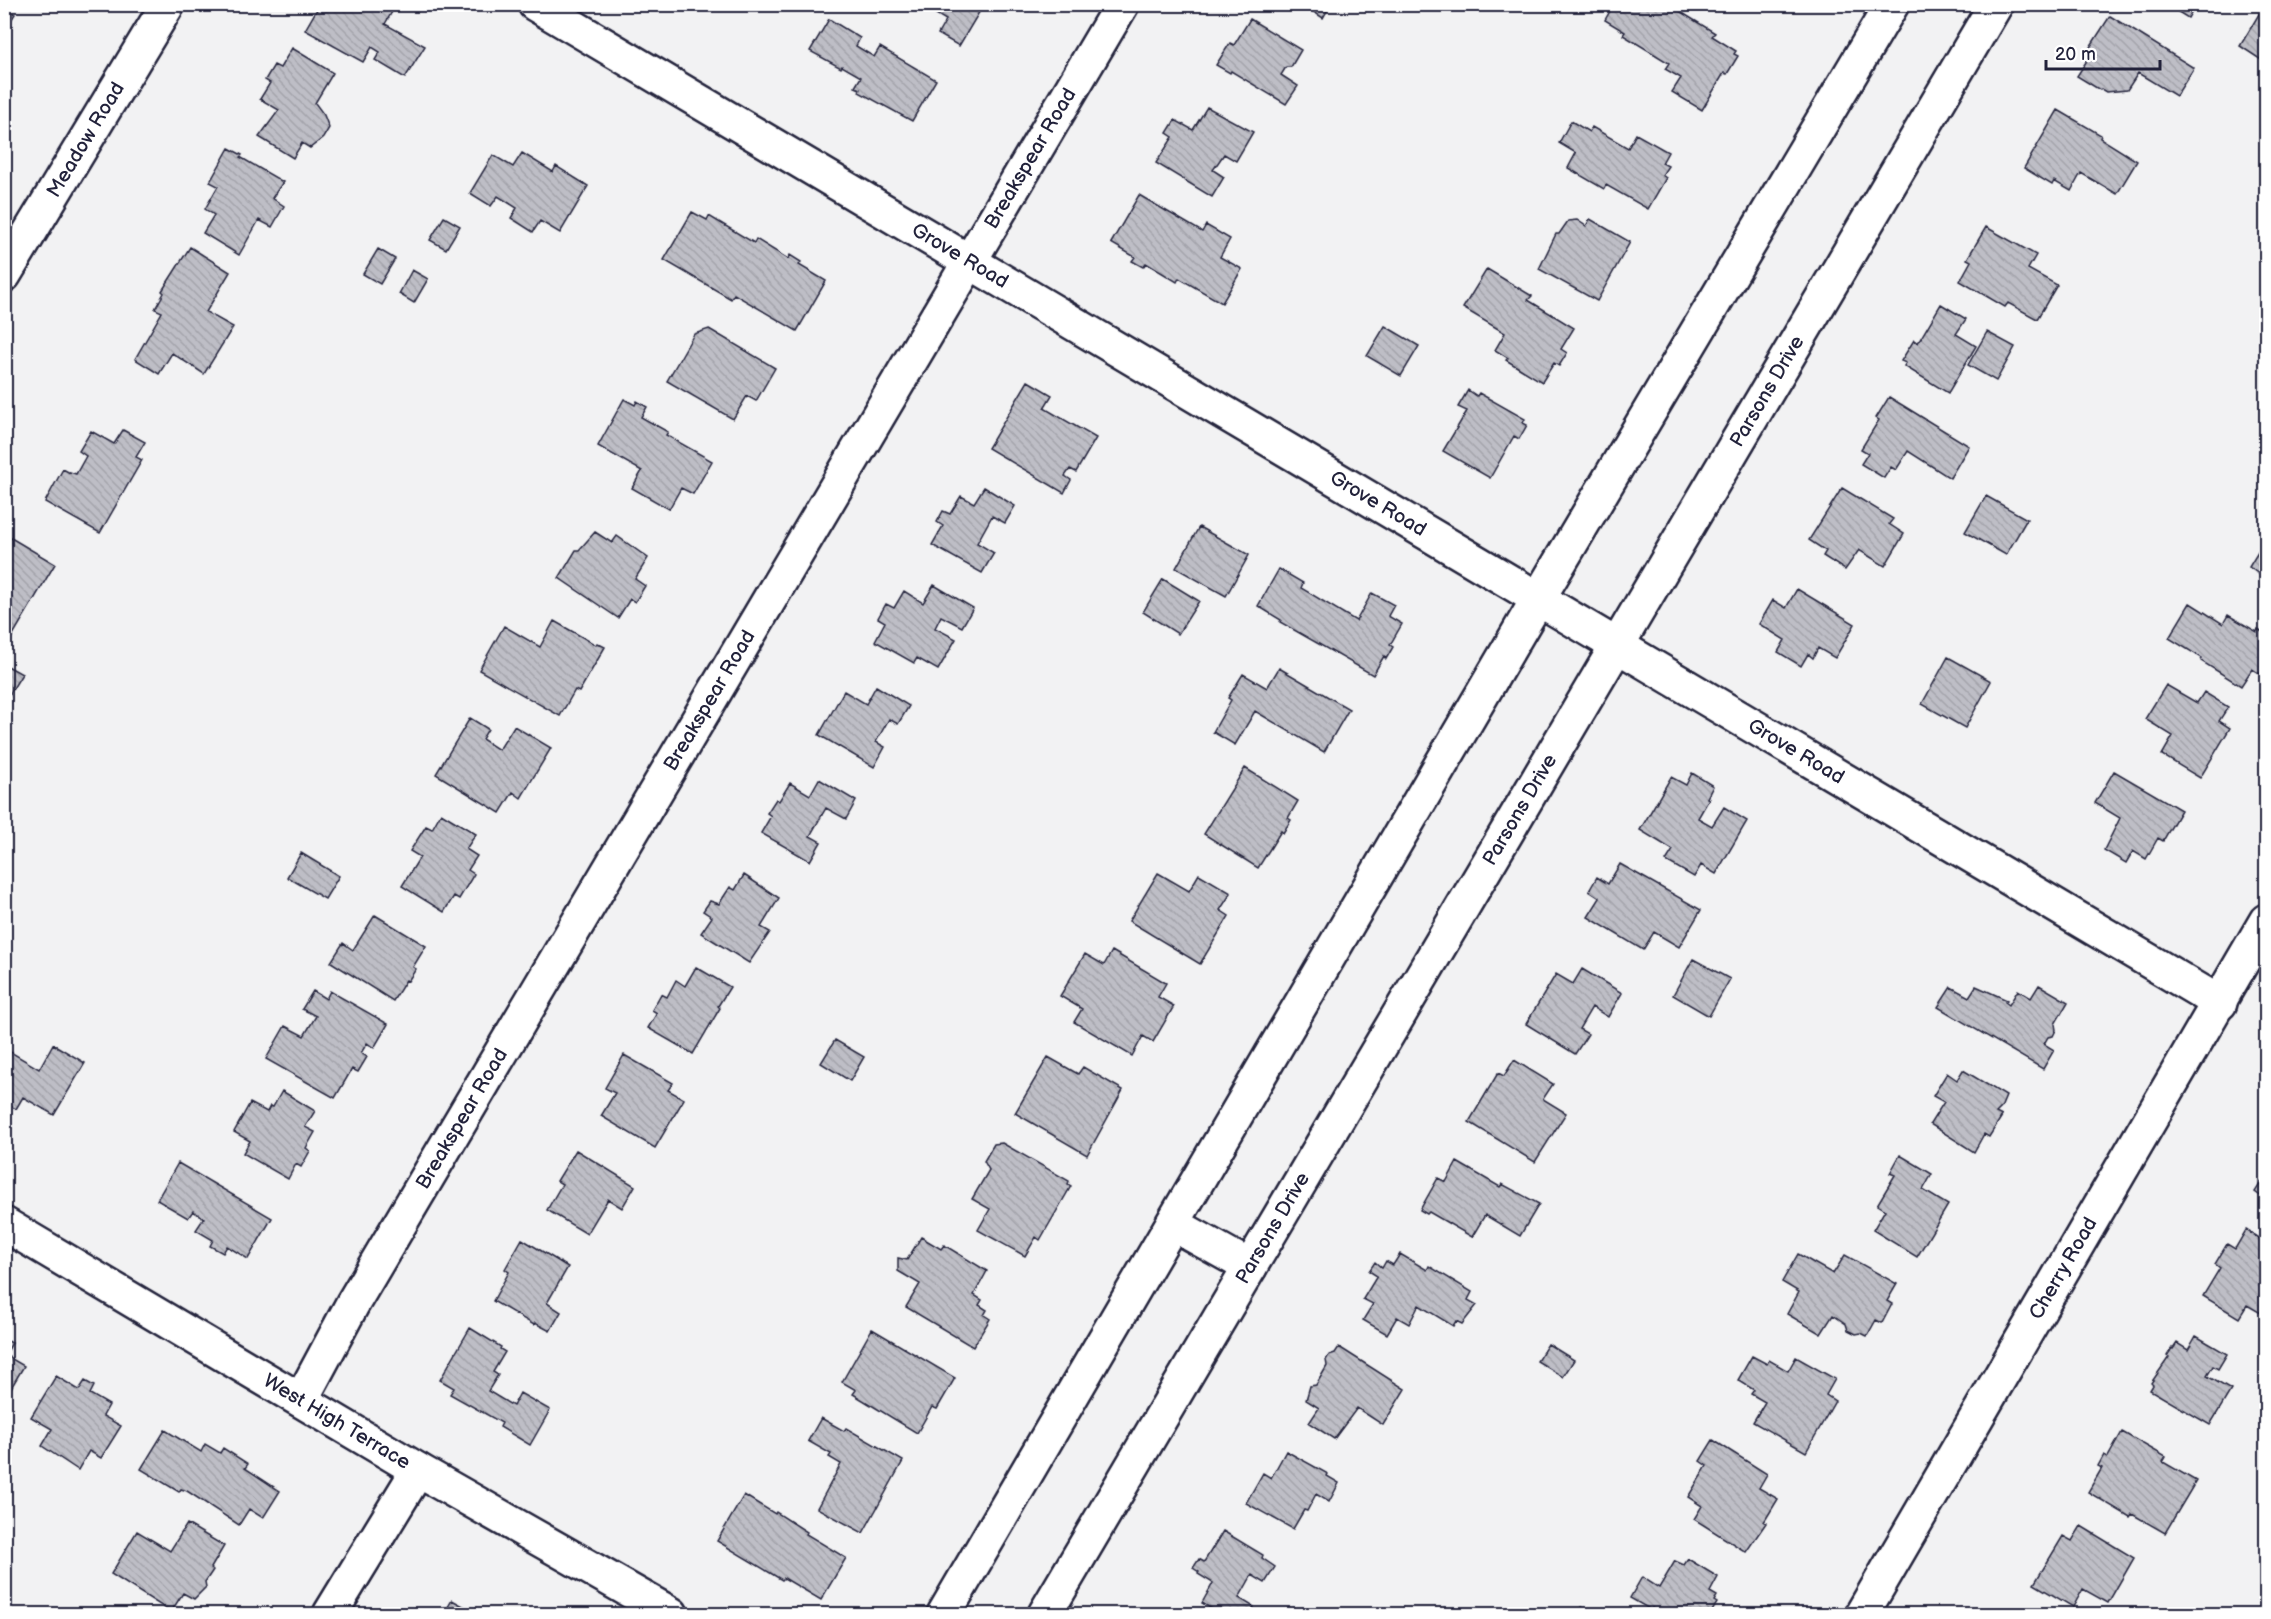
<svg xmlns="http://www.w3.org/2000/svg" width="2271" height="1619" font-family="'Balsamiq Sans',sans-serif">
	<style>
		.building { fill: url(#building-back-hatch); stroke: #22223b; stroke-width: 1.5 }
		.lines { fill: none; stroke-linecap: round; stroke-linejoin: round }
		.minor-casing { stroke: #22223b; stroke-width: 38 }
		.minor { stroke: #fff; stroke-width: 33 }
		.labels { text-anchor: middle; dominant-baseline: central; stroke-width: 4.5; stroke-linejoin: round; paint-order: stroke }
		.street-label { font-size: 20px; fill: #22223b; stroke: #fff }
	</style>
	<defs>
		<pattern id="building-back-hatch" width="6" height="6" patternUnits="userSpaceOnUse" patternTransform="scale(1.5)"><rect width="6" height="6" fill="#bebec6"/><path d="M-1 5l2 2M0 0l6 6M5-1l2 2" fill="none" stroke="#a3a3ab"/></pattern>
	</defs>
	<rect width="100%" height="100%" fill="#f2f2f3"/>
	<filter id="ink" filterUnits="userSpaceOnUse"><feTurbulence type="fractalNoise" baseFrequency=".0167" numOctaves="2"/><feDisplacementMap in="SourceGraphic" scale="12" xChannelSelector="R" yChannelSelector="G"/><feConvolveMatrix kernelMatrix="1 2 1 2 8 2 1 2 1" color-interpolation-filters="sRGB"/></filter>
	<g filter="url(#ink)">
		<path class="building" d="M320,4H384L393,10L385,24L425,46L405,78L375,60L380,52L372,47L363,62L305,30Z
			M935,4H984L959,46L938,34L946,20L931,11Z
			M1301,4H1331L1323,18Z
			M1614,4H1668L1715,33L1712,36L1736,51L1734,54L1738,56L1727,74L1724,73L1702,110L1672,92L1681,78L1665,69L1669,63L1623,35L1625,32L1605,20Z
			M2165,4H2196L2188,18Z
			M4,8L15,14L4,31Z
			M2259,14L2266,18V63L2240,46Z
			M2110,16L2194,68L2176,96L2138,73L2127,90L2106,92L2101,89L2100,90L2077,76L2086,62L2085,55Z
			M829,19L860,38L856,46L874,57L880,47L936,80L912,121L859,92L860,89L855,87L861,77L842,66L841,68L810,51Z
			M1250,19L1301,50L1291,67H1286L1281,75L1298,86L1286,104L1231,71L1230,73L1216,65L1230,43L1234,45Z
			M292,48L333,73L315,103L324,115L329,128L323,138L310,148L302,143L293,158L259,137L279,110L260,99L270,83L265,80L274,65L280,68Z
			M1207,107L1253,132L1236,161L1224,154L1213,170L1224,177L1212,197L1156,163L1173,137L1167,133L1175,120L1193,130Z
			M2058,110L2101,135L2100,138L2137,161L2117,194L2081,173L2071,191L2054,181L2052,185L2024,168Z
			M1571,121L1589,132L1592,127L1628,148L1636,134L1668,152L1662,163L1668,166L1662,175L1666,178L1648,209L1606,185L1604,189L1568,168L1576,153L1559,143Z
			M229,148L242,155L240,157L283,182L272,198L284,206L272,227L259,220L239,255L203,233L214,215L205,209L218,186L210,182Z
			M522,153L553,172L556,166L588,186L560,233L540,221L533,232L511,218L517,208L498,196L491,206L470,193L493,155L513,167Z
			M1139,195L1202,232L1206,225L1230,239L1220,257L1242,269L1222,303L1179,278L1177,282L1146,263L1143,267L1132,261L1135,257L1111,243Z
			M692,212L707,220L709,216L754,243L756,239L788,259L790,255L801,262L799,265L826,281L797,331L734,294L731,299L664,260Z
			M444,217L460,226L446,249L430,240Z
			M1590,219L1630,242L1597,301L1539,269L1556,234H1559L1568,221L1577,220L1586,226Z
			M1986,227L2036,255L2028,269L2057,285L2037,319L2008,303L2005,307L1960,281L1971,261L1967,259Z
			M190,247L230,272L206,312L233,327L204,374L172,353L159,374L135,359L162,312L155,309L164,293L162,291Z
			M378,249L395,259L380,284L363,274Z
			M1487,269L1532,296L1528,300L1574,328L1561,349L1567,353L1559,366L1554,363L1542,382L1506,360L1508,358L1495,350L1505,333L1463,308Z
			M412,270L428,279L414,303L399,294Z
			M1941,304L1966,319L1956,334L1976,346L1948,393L1904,366L1906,363L1901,361L1914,340L1918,343Z
			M1385,326L1419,346L1401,376L1367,356Z
			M709,329L775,368L756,401L747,396L733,419L667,381L694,334Z
			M1987,332L2015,347L1996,381L1968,365Z
			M1028,381L1052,395L1044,408L1096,438L1076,472L1070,469L1065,476L1071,480L1064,493L988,448Z
			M1468,390L1477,396L1479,393L1525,419L1523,423L1527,425L1519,439L1514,436L1490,478L1443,451L1467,411L1458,407Z
			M1889,397L1969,446L1950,478L1908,451L1896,470L1891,467L1884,478L1861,464L1868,453L1861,449L1879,420L1876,418Z
			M624,399L635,405L637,401L647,407L641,417L668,432L666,435L712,461L693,494L681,488L669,509L632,488L642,471L598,446Z
			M123,430L145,442L136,457L142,460L100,533L45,502L63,469L70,473V472L76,474L86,456L79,451L91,431L114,444Z
			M984,487L1015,506L1005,523L992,516L977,543L994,553L982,573L932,545L943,526L937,522L943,511L950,514L961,496L974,503Z
			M1842,488L1893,519L1889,524L1904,534L1885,566L1859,550L1845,570L1823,556L1826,551L1809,540Z
			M1986,496L2027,519L2006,555L1965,532Z
			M1199,527L1249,555L1226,596L1176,568Z
			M595,532L612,543L617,536L648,558L635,579L645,586L635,602L630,599L618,618L559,578L576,550H579Z
			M6,535L55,564L10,640L4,637V539Z
			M2266,539V579L2249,567Z
			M1279,569L1303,583L1301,588L1356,621L1372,593L1394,605L1388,616L1402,624L1390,645L1393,647L1386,659L1384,656L1373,675L1280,622L1281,620L1258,606Z
			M1163,579L1199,601L1178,634L1143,612Z
			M934,585L973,608L962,627L941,616L935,628L956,639L938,670L917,658L914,663L875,641L885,622L878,618L886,604L894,608L904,591L923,603Z
			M1797,589L1855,624L1835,658L1818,648L1813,658L1808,654L1801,666L1778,652L1785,640L1759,624L1773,600L1786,608Z
			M2190,603L2223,624L2228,615L2257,632L2258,629L2266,634V663L2260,674L2252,669L2241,686L2201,661L2202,658L2169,638Z
			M554,621L596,645L597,643L605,647L579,692L575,690L560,716L479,670L504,626L540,647Z
			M1948,657L1991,681L1965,728L1922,704Z
			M4,664L22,674L9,695L4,692Z
			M1279,668L1349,709L1324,752L1255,711L1235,745L1213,732L1231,700L1228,698L1243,674L1267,688Z
			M2166,685L2197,703L2204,692L2228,707L2219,721L2230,728L2200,778L2162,755L2173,736L2145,719Z
			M876,686L909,706L898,724L889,719L876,742L885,747L874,767L819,735L844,691L866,704Z
			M470,718L488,729L482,739L499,750L514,726L551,748L521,798L513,792L500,813L436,774Z
			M1245,768L1298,801L1288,818L1291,820L1283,833L1281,831L1258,868L1204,834Z
			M2114,771L2181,810L2163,841L2158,838L2146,859L2133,851L2126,863L2104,850L2120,818L2095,803Z
			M1692,773L1713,786L1707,798L1709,799L1698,818L1712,826L1724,807L1747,821L1716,874L1701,865L1694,877L1666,861L1673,850L1640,830L1671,777L1686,785Z
			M819,779L856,801L846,819L826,808L810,836L821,842L810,861L761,833L771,816L767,813L776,799L779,801L790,783L810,795Z
			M441,813L476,834L466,849L477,856L468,870L474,874L459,899L454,896L444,912L402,886L420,857L410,851L426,826L432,829Z
			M301,853L339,876L325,899L287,877Z
			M1620,864L1701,910L1679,947L1654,932L1643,950L1588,917L1600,898L1589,891L1597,877L1608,884Z
			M1158,873L1189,891L1199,874L1231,893L1220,910L1229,916L1200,964L1129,921Z
			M744,875L779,898L761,927L770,932L749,963L701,933L712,917L703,911L710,901L719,904L730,887L735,890Z
			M375,915L426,946L413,967L416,969L408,981L406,980L393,1001L331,962L343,943L353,950Z
			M1112,951L1166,983L1158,997L1174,1006L1153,1042L1143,1036L1132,1056L1074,1022L1082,1009L1060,996L1085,954L1104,965Z
			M1693,959L1730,979L1709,1016L1673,995Z
			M696,967L730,987L718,1006L720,1008L693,1054L648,1028L657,1013L652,1010L661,994L667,997L676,980L685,986Z
			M1582,969L1622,993L1608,1017L1592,1007L1579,1029L1588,1034L1575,1054L1526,1024L1556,974L1573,984Z
			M2039,985L2068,1002L2055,1024L2056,1030L2053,1036L2048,1037L2044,1044L2054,1050L2043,1069L1938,1007L1951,987L1969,997L1976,986L2007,1000L2005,1002L2009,1005L2018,990L2031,998Z
			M313,991L326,999L330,991L388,1024L374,1048L367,1043L361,1053L367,1057L358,1072L352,1069L335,1098L266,1059L285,1026L304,1036L316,1016L302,1009Z
			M835,1040L864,1057L850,1081L821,1063Z
			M53,1044L85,1063L54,1115L23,1097L16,1109L4,1103V1048L39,1069Z
			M624,1055L673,1083L668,1090L684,1099L655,1148L601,1116L615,1093L605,1088Z
			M1048,1057L1078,1074L1083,1067L1123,1090L1087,1155L1015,1113Z
			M1514,1060L1553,1084L1543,1099L1566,1113L1535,1162L1469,1122L1498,1073L1504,1076Z
			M1963,1070L2006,1096L2001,1108L1996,1113L2002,1116L1989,1137L1984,1134L1974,1152L1930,1124L1944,1102L1933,1096L1947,1073L1957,1080Z
			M282,1091L315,1111L305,1127L315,1132L306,1148L310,1151L301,1167L296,1164L288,1179L243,1153L250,1141L234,1132L250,1103L267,1112L270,1106L273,1107Z
			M1002,1143L1069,1181L1068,1184L1071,1186L1040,1240L1036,1237L1025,1256L978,1230L990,1209L972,1199L989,1170L984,1161L994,1144Z
			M576,1150L635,1186L622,1208L608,1199L587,1234L547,1210L562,1184L557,1181Z
			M1900,1155L1932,1174L1923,1190L1948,1205L1917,1257L1873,1230L1885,1210L1877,1205L1895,1175L1890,1173Z
			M1457,1162L1500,1187L1502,1184L1539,1204L1520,1236L1485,1215L1472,1237L1429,1212L1427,1214L1420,1210L1438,1178L1446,1182Z
			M178,1163L272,1218L248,1259L227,1246L223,1253L210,1246L213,1240L196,1230L204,1218L193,1211L188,1218L157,1200Z
			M2266,1167V1200L2255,1192L2266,1175L2264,1170Z
			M2246,1230L2266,1243V1316L2247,1305L2239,1318L2203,1296L2220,1268L2215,1264L2227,1244L2235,1249Z
			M921,1237L941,1249L944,1245L987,1271L974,1295L982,1300L979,1305L987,1310L984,1315L990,1319L973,1347L906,1307L920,1284L898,1271V1258L907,1260Z
			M522,1239L568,1267L547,1303L561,1312L550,1331L535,1323L534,1325L493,1301L509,1272L505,1269Z
			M1400,1254L1427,1270L1429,1266L1472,1292L1468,1300L1477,1305L1462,1324L1456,1321L1453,1326L1419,1305L1409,1324L1397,1317L1387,1334L1363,1320L1373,1304L1363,1299L1377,1276L1369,1271L1375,1262L1382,1268L1386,1261L1393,1265Z
			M1798,1254L1833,1274L1845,1255L1897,1284L1887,1301L1892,1304L1882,1323L1876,1320L1867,1336L1861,1333L1856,1334L1848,1330L1846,1324L1833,1315L1821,1334L1787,1314L1799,1292L1782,1282Z
			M470,1328L501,1347L500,1349L505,1352L493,1372L498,1375L488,1391L513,1406L520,1393L550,1410L530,1445L500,1427L502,1423L450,1394L454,1388L440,1380Z
			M872,1329L955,1378L937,1409L932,1407L917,1433L853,1394L856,1390L842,1382Z
			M2196,1336L2227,1354L2218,1369L2213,1366L2207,1376L2231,1390L2210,1425L2150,1390L2153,1385L2151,1383L2169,1357L2167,1356L2172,1348L2173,1349L2177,1343L2188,1350Z
			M4,1339L12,1343L5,1355L24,1366L5,1398Z
			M1548,1344L1574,1360L1563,1377L1537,1361Z
			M1339,1347L1405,1389L1383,1425L1357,1408L1334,1439L1309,1423L1319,1408L1306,1400L1310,1386L1316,1385L1327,1366L1326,1360L1329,1355L1335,1353Z
			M1752,1356L1767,1364L1769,1360L1788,1371L1796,1357L1835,1379L1826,1395L1835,1401L1806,1452L1753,1422L1765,1402L1751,1394L1754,1390L1738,1380Z
			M56,1376L79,1390L85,1381L94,1386L90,1394L109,1405L103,1416L121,1426L101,1458L89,1451L78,1470L42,1446L52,1429L31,1417Z
			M821,1418L844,1431L846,1428L903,1461L863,1533L817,1508L841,1464L829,1457L831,1454L808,1441Z
			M165,1430L201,1452L205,1444L220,1453L223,1448L248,1464L245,1468L280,1491L263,1518L249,1509L239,1525L187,1491L181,1489L179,1492L141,1469Z
			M2122,1432L2166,1457L2163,1462L2196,1481L2165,1533L2132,1514L2130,1517L2088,1492L2102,1468L2098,1466L2104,1455L2108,1457Z
			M1713,1440L1767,1474L1759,1488L1778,1499L1764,1522L1766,1523L1746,1552L1694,1519L1702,1506L1688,1497L1707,1466L1700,1461Z
			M1286,1451L1328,1474L1327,1476L1339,1483L1329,1502L1316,1494L1307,1511L1304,1510L1293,1529L1246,1503L1263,1473L1271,1478Z
			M744,1495L775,1514L776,1512L807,1532L806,1534L846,1558L821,1600L784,1578L782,1580L717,1541Z
			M187,1524L224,1546L211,1568L213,1570L205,1582L206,1587L194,1599L183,1593L171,1612L111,1574L137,1531L170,1551Z
			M2081,1526L2134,1558L2108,1603L2083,1589L2073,1607L2034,1584L2063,1536L2072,1541Z
			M1223,1531L1263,1555L1262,1558L1275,1567L1265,1583L1252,1575L1239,1598L1254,1607L1250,1614H1220L1202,1603L1213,1583L1198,1574L1199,1572L1193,1568L1199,1559L1204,1562Z
			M1688,1559L1718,1577L1710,1592L1717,1596L1714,1601L1717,1603L1711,1613L1708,1611L1706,1614H1662L1652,1608L1651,1610L1630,1598L1642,1577L1659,1588L1675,1561L1684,1565Z
			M452,1600L478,1614H444Z
			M1582,1607L1594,1614H1578Z"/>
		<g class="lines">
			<g class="minor-casing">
				<g id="minor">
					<path id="s1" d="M535,4L2220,1003"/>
					<path id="s2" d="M4,275L168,4"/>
					<path id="s3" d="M4,1224L418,1470L671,1614"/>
					<path d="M1173,1224L1250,1267"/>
					<path id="s4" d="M301,1400L353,1303L1122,4"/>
					<path d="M330,1614L418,1470"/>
					<path d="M944,1614L1538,599L1892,4"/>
					<path id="s5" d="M1045,1614L1996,4"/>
					<path id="s6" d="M1862,1614L2266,921"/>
				</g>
			</g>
			<use href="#minor" class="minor"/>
		</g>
	</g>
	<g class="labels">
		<g class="street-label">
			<text stroke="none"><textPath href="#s2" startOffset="158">Meadow Road</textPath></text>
			<text stroke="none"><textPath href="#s4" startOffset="1440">Breakspear Road</textPath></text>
			<text stroke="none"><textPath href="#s1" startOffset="494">Grove Road</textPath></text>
			<text stroke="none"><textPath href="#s5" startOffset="1420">Parsons Drive</textPath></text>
			<text stroke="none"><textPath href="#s1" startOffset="980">Grove Road</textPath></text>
			<text stroke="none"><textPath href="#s4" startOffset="810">Breakspear Road</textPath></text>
			<text stroke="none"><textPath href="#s1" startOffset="1466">Grove Road</textPath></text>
			<text stroke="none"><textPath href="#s5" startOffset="934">Parsons Drive</textPath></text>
			<text stroke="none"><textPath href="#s4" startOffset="324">Breakspear Road</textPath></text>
			<text stroke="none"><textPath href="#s5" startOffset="448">Parsons Drive</textPath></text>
			<text stroke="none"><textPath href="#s6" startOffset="400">Cherry Road</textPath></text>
			<text stroke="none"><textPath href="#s3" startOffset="387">West High Terrace</textPath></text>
		</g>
	</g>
	<rect width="2271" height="1619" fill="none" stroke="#fff" stroke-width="24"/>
	<rect x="12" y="12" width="2247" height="1595" fill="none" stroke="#22223b" stroke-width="2" filter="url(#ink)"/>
	<path d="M2046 60v9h114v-9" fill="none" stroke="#22223b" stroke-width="3"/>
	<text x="2055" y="60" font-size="18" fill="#22223b" stroke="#ffffff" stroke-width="4.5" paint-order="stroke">20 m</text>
</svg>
